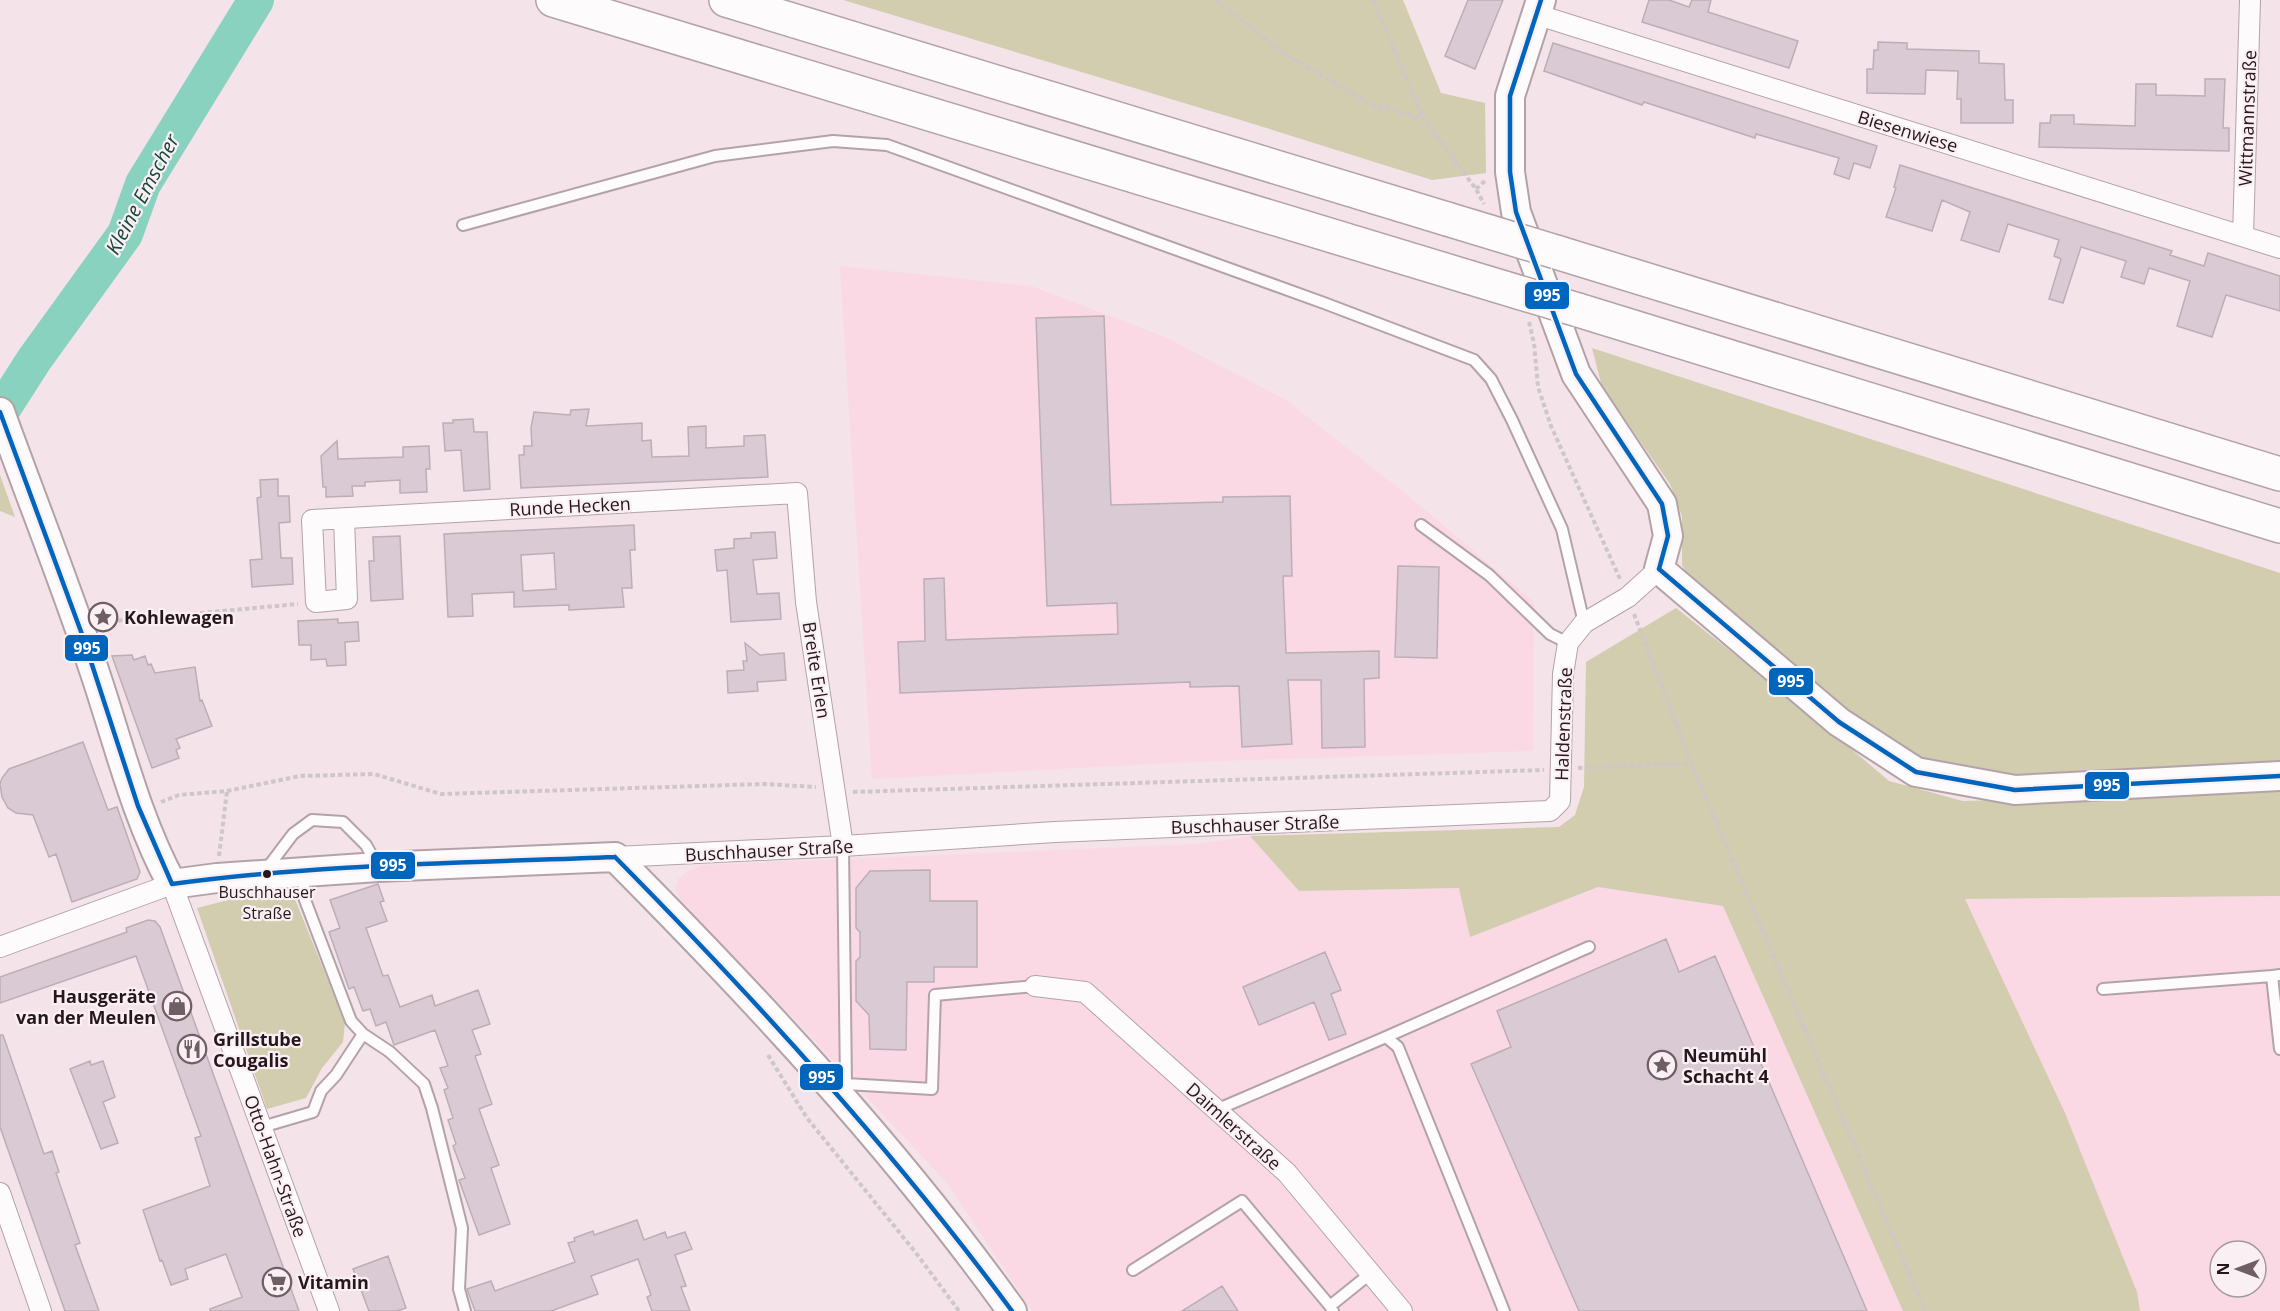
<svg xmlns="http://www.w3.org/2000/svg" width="2280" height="1311" font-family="'Open Sans',sans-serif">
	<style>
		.built { fill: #fad9e5; fill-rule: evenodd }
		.green { fill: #d1cdae }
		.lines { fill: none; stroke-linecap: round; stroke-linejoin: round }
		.river { stroke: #88d2bf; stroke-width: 36 }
		.building { fill: #d9cad3; stroke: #bcaeb6; stroke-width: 1.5; fill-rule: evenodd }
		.lane-casing { stroke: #b3a3a9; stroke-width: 14 }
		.street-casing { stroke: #b3a3a9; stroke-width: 22 }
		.secondary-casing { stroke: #b3a3a9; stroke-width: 32 }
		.highway-casing { stroke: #b3a3a9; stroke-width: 36 }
		.path { stroke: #cec7ca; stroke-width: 4; stroke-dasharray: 4.5 3; stroke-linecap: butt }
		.lane { stroke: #fdfbfc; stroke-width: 10 }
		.street { stroke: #fdfbfc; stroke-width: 20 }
		.secondary { stroke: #fdfbfc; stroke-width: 28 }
		.highway { stroke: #fdfbfc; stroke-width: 33 }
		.highway-bridge-casing { stroke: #b3a3a9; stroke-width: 36; stroke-linecap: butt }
		.highway-bridge { stroke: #fdfbfc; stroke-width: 33 }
		.bus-1-casing { stroke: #faf0f4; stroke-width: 9 }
		.bus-1 { stroke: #0065bd; stroke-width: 4.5 }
		.bus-dot { fill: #27171d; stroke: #faf0f4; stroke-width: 2 }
		.labels { text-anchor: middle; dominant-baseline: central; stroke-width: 4.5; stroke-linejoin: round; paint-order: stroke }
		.bus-label { font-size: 16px; fill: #27171d; stroke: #faf0f4 }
		.street-label { font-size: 18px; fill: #27171d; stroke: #faf0f4 }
		.poi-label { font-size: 18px; font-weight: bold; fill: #27171d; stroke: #faf0f4; text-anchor: start }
		.water-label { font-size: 20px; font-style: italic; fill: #15473a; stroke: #faf0f4 }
		.line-badge { stroke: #faf0f4; stroke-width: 2 }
		.badge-label { font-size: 16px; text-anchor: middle; font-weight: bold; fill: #fff }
	</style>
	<rect width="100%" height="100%" fill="#f4e3e9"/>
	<path class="built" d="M840,266L1031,286L1165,337L1286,400L1412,499L1534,602L1533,751L1190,762L872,779Z
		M1250,836L1299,891L1459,888L1470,937L1598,887L1724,906L1965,899L2280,896V1311H1032L947,1183L779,1003L685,908L675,889L678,879L690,870L704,865L1199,844ZM2220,1251H2256V1287H2220Z"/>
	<path class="green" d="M843,0H1403L1441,93L1485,103L1486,173L1432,180L1247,122Z
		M1592,348L2280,573V770L2015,788L1917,770L1689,578L1682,565V516L1670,484L1602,387Z
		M0,475L15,517L0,511Z
		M1676,608L1810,714L1889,781L1963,801L2146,796L2280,790V896L1965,899L2065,1113L2137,1292L2140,1311H1903L1723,906L1598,887L1470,937L1459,888L1299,891L1250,836L1559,827L1575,815L1584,787L1586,662Z
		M264,891L292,892L345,1022L343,1042L322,1068L306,1098L267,1109L197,908Z"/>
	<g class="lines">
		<path class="river" d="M0,413L34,360L125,234L143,184L256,0"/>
	</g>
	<path class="building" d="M1468,0H1503L1475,69L1445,56Z
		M1649,0H1669L1689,7L1692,0H1711L1708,12L1798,41L1789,68L1642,22Z
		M1878,42L1907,43V49L1979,51V63L2004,64L2005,100H2013V123H1961V99H1957L1958,71L1926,70L1925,94L1867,93V69H1873L1874,50H1878Z
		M1553,43L1877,146L1870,168L1854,163L1849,179L1834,174L1839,158L1756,134L1755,138L1644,102L1642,105L1544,71Z
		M2205,79H2225L2223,128H2229V151L2039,147L2040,123H2050L2051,115H2074V124L2135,126L2136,84H2156V95L2205,96Z
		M1900,165L2172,251L2170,255L2204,266L2208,253L2280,276V311L2226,295L2212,337L2177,326L2190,281L2149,268L2144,284L2121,277L2126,261L2081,247L2063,303L2049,299L2061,259L2054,256L2059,240L2008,224L1999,252L1961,240L1970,212L1942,200L1932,231L1886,217L1896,188L1894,187Z
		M1104,316L1111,505L1223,502V497L1290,496L1292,576H1283L1286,653L1379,651V678L1364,679L1365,747L1322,748L1321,680H1288L1292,744L1242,747L1239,686L1190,687V682L900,693L898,642L925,641L924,579L944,578L946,640L1118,634L1117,603L1047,606L1036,318Z
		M589,409L586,426L642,423V441L651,440L652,457L689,456L688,427L706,426V448L744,446V436L765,435L768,477L521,488L519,455H524V446H532L531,428L534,412L570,415L571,410Z
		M473,419L474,432H487L490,489L464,491L461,450L445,451L443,423H453V420Z
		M337,441L338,459L403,457V447L429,446L430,469H426L427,492L400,493V480L365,482V486H352L353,496L326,497V487H323L321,456Z
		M278,479V496H289L290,522L279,523L281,558H292L293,584L252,587L250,560L262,559L257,498L261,497L260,480Z
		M634,525L635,550H630L632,588H622L624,607L569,610V605L514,607V592L472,594L473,616L448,617L444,534ZM554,553L556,589L523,591L521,555Z
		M775,532L777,558L753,560L757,594L779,593L781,619L731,622L727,570L717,571L715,550L734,548V539L751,538V533Z
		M400,536L403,599L371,601L369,561H374L373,537Z
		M1398,566L1439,567L1437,658L1395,657Z
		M338,619V623L358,622L359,641L345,642L346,665L327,666L326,659L311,660V645H299L298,621Z
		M745,643L760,655L784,653L786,680L757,682L758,691L728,693L727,671L744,670L743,661H747Z
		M132,655L134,660L145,656L148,665L151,664L155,673L195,667L200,701L202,700L212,726L176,739L180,748L176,750L179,758L152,768L112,656Z
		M83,742L108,810L117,807L140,872L137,879L72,902L56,854L49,857L33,815L16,813L8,808L2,797L0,784L2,778L9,769Z
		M930,870V901H977V967H934V982H907L906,1050L870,1049L869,1015L856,1001V961L860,957V932L856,928V888L870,871Z
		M378,884L384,901L380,902L387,921L366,928L383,976L388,975L400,1007L432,995L435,1006L478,990L490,1024L472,1030L481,1054L475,1056L492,1104L479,1109L499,1165L491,1168L510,1224L479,1235L459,1180L465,1178L453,1146L456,1144L448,1120L453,1118L444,1090L448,1088L440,1068L448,1066L435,1030L394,1045L386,1022L376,1026L370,1009L363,1011L354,987L349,989L329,932L340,928L330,900Z
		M148,920L155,921L160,927L299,1311H210V1309L242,1297L226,1254L185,1269L188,1279L171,1285L162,1260L160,1261L143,1210L210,1186L195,1138L201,1136L136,956L0,1003V977L127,932L126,928Z
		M1666,939L1679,972L1715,956L1867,1311H1579L1471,1064L1511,1047L1497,1011Z
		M1325,952L1341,990L1331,994L1346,1034L1329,1040L1314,1002L1259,1025L1243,987Z
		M0,1035H3L44,1154L52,1151L59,1172L56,1173L80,1243L75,1245L99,1311H65L45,1255L0,1127Z
		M90,1061L91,1065L103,1061L115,1097L103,1102L118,1143L101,1149L70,1069Z
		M637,1220L644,1240L665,1232L667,1238L685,1232L692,1249L675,1255L686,1286L681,1287L690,1311H652L647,1297L651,1295L638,1259L591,1276L598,1294L551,1311H475L467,1289L491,1281L495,1291L575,1262L568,1243L575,1241L574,1238L593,1231L594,1235Z
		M388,1256L406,1308L397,1311H369L353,1269Z
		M1222,1286L1238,1311H1182Z"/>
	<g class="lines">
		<g class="lane-casing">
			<path id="lane" d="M463,225L715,156L833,141L887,145L1324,303L1474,360L1491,379L1512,420L1562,529L1584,623
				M1421,525L1489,575L1550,634L1568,643
				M843,846L846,1084
				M265,871L293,834L312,820L343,822L366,845L377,865
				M303,874L305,900L351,1021L363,1034
				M2280,975L2272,976L2280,1049
				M2103,989L2272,976
				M1386,1037L1589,947
				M844,1094L846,1084L932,1089L935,995L1035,986
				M1216,1110L1386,1037L1398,1047L1504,1311
				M262,1127L313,1112L321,1091L336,1075L363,1034L390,1052L424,1084L432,1108L462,1228L459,1289L465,1311
				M1133,1270L1242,1201L1330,1306
				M1333,1311L1330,1306L1371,1273"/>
		</g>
		<g class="street-casing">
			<path id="street" d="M1535,14L2280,248
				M2243,236L2250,0
				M344,519L347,599L316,602L312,520L797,493L806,602L843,846
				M615,857L843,846L1055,832L1550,811L1560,801L1563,674L1568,643L1584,623L1628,597L1659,569
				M0,947L172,884L329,1311
				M1035,986L1085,992L1287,1173L1402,1311
				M0,1193L41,1311"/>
		</g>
		<g class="secondary-casing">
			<path id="secondary" d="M1541,0L1510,96V172L1516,212L1576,374L1662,504L1668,536L1659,569L1839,722L1916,772L2015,790L2280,776
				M0,412C31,498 65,583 94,670C118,741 136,818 172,884L217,878L378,867L615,857C757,1000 895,1148 1012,1311"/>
		</g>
		<g class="highway-casing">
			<path id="highway" d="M553,0L1468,277
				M726,0L1447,219
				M1556,252L2280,474
				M1578,310L2280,526"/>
		</g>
		<path class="path" d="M1216,0L1285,54L1370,104L1422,118
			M1373,0L1423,118L1476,189L1484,204
			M1476,189L1487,179
			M1529,322L1534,343L1538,387L1551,426L1620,579
			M1634,614L1691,763L1925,1311
			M103,622L298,604
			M1578,768L1691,763
			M853,792L1544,770
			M161,802L179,795L227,791L300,776L374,774L441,794L764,784L816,787
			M219,856L227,791
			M768,1055L807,1118L916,1253L959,1311"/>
		<use href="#lane" class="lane"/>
		<use href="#street" class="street"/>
		<use href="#secondary" class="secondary"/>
		<use href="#highway" class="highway"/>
		<g class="highway-bridge-casing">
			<path id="highway-bridge" d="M1447,219L1556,252
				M1468,277L1578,310"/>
		</g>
		<use href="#highway-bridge" class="highway-bridge"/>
		<g class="bus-1-casing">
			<path id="bus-1" d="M1541,0L1510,96V172L1516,212L1576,374L1662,504L1668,536L1659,569
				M0,412L83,637L138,806L172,884
				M1659,569L1839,722L1916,772L2015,790L2280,776
				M615,857C757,1001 892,1149 1012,1311
				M172,884C318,864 468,863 615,857"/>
		</g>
		<use href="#bus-1" class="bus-1"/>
	</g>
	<defs>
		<g id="sight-ring" transform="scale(1.5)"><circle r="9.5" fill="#faf0f4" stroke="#6f5e64" stroke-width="1.5"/><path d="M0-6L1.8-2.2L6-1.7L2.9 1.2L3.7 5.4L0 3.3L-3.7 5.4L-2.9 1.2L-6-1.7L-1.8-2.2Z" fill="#6f5e64"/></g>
		<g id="shop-ring" transform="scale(1.5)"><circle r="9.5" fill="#faf0f4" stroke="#6f5e64" stroke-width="1.5"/><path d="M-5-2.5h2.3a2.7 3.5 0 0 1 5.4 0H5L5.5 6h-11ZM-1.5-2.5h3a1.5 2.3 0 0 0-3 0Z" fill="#6f5e64"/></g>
		<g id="restaurant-ring" transform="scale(1.5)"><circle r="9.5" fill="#faf0f4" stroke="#6f5e64" stroke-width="1.5"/><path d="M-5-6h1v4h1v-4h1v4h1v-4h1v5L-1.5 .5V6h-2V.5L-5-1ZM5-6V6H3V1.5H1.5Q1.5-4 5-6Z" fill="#6f5e64"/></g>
		<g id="supermarket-ring" transform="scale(1.5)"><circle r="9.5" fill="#faf0f4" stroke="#6f5e64" stroke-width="1.5"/><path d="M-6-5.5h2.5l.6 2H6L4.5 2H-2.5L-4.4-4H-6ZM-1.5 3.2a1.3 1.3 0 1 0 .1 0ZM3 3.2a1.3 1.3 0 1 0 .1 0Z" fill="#6f5e64"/></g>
	</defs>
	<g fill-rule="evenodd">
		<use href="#sight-ring" x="103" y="617"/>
		<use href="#shop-ring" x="177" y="1006"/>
		<use href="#restaurant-ring" x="192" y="1049"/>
		<use href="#sight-ring" x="1662" y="1065"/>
		<use href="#supermarket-ring" x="277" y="1282"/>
	</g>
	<circle class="bus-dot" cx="267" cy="874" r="5"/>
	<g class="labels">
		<g class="bus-label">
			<text x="267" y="892">Buschhauser<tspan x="267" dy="21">Straße</tspan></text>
		</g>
		<g class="street-label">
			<text transform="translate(2247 118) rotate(-88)">Wittmannstraße</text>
			<text transform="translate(1908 131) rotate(17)">Biesenwiese</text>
			<text transform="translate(570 506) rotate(-3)">Runde Hecken</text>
			<text transform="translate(817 670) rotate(81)">Breite Erlen</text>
			<text transform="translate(1563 724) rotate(-88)">Haldenstraße</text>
			<text transform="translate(1255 824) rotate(-2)">Buschhauser Straße</text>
			<text transform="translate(769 850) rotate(-3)">Buschhauser Straße</text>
			<text transform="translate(1234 1126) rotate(42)">Daimlerstraße</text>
			<text transform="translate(276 1166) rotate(70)">Otto-Hahn-Straße</text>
		</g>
		<g class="poi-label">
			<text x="124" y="617">Kohlewagen</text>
			<text x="156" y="996" text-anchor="end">Hausgeräte<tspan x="156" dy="21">van der Meulen</tspan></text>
			<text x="213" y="1039">Grillstube<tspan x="213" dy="21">Cougalis</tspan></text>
			<text x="1683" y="1055">Neumühl<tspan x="1683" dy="21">Schacht 4</tspan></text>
			<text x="298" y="1282">Vitamin</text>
		</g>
		<g class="water-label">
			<text transform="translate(142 194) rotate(-62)">Kleine Emscher</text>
		</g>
	</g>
	<g class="line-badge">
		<rect x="1524" y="281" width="46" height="29" rx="6" fill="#0065bd"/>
		<rect x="64" y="634" width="45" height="28" rx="6" fill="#0065bd"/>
		<rect x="1768" y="667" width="46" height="29" rx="6" fill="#0065bd"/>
		<rect x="2084" y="771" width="46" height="29" rx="6" fill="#0065bd"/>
		<rect x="370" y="851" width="46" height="29" rx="6" fill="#0065bd"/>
		<rect x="799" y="1063" width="45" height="28" rx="6" fill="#0065bd"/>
	</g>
	<g class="badge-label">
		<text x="1547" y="301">995</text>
		<text x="87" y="654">995</text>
		<text x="1791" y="687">995</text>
		<text x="2107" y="791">995</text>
		<text x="393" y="871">995</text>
		<text x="822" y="1083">995</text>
	</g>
	<g transform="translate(2238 1269) rotate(270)"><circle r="28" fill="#faf0f4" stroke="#a6999e" stroke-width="1.5"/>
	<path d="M0-4.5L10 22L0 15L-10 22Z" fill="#6f5e64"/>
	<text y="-9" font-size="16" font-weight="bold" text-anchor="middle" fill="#27171d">N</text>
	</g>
</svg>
